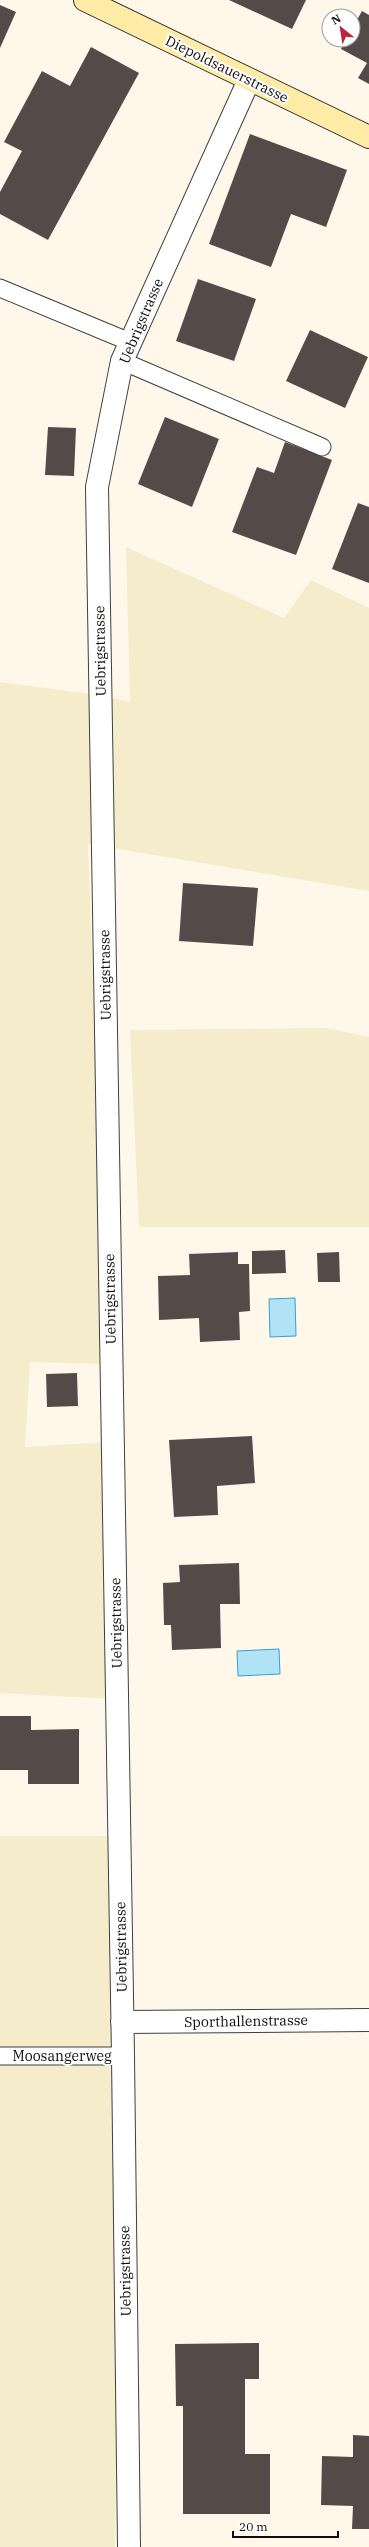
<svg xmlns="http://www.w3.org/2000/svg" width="369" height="2547" font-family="'IBM Plex Serif',serif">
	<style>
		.farmland { fill: #f4eccb }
		.water { fill: #b0e3f5; stroke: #37a1cc }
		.building { fill: #544b48 }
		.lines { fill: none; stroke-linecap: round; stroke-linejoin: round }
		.service-casing { stroke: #3f3f3f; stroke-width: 19 }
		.minor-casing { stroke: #3f3f3f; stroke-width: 24 }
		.secondary-casing { stroke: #2e2e2e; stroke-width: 24 }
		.service { stroke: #fff; stroke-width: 17 }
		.minor { stroke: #fff; stroke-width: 22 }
		.secondary { stroke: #feeba6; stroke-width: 22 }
		.labels { text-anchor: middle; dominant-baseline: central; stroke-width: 4; stroke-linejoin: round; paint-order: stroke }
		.street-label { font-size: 14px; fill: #0c0c0c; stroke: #fff }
	</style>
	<rect width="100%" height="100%" fill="#fff8ea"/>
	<path class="farmland" d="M126,547L284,618L311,580L369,608V891L88,844L107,1364L30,1362L25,1447L106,1442L111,1699L0,1693V682L99,695L130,702Z
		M327,1028L369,1037V1227H139L130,1030Z
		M0,1836H113L117,2366L115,2547H0Z"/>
	<path class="water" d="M295,1298L296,1336L270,1337L269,1299Z
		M279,1649L280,1674L238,1676L237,1651Z"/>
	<path class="building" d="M229,0H306L292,29Z
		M0,5L16,12L0,48Z
		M362,11L369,15V84L358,78L367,63L341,49L346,40H353V27Z
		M91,47L139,73L48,240L0,214V192L22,151L4,142L42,71L70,86Z
		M250,134L347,170L326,227L291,214L271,267L209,244Z
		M198,279L256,299L234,361L176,341Z
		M310,330L368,357L345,408L286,381Z
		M165,417L219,439L192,507L138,484Z
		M48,427L76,428L74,476L45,475Z
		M285,442L332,460L296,555L232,532L257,467L274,473Z
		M358,503L369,507V583L332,569Z
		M183,883L258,888L253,946L179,941Z
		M285,1250L286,1273L252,1274V1251Z
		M238,1252V1264H249L250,1311L239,1312L240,1340L200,1342L199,1318L159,1320L158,1276L190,1275L189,1254Z
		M339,1252L340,1282H318L317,1253Z
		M77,1373L78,1406L47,1407L46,1374Z
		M252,1436L255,1483L217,1486L218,1515L174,1517L169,1440Z
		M239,1563L240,1604H220L221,1648L172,1650L171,1625H164L163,1583L180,1582L179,1565Z
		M0,1716H31V1730L79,1729V1784H28V1770H0Z
		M259,2343V2379H245V2454H270V2514H183V2406H176L175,2344Z
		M353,2435L369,2436V2529H352L353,2506L321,2505L322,2456L353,2457Z"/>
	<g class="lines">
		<g class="service-casing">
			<path id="service" d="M0,288L130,342
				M122,361L322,447
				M0,2056H123"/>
		</g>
		<g class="minor-casing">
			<path id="minor" d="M122,2022L369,2020
				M129,2547L123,2056L97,487L122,361L249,80"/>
		</g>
		<g class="secondary-casing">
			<path id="secondary" d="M85,0L369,137"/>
		</g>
		<use href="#service" class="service"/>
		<use href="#minor" class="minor"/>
		<use href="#secondary" class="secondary"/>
	</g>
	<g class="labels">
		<g class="street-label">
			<text transform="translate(227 69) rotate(26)">Diepoldsauerstrasse</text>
			<text transform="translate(141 321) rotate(-67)">Uebrigstrasse</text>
			<text transform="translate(100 651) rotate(-91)">Uebrigstrasse</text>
			<text transform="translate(105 975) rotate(-91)">Uebrigstrasse</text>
			<text transform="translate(110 1299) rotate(-91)">Uebrigstrasse</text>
			<text transform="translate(116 1623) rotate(-91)">Uebrigstrasse</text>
			<text transform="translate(121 1947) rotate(-91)">Uebrigstrasse</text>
			<text transform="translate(246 2021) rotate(-1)">Sporthallenstrasse</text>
			<text x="62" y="2056">Moosangerweg</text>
			<text transform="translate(125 2271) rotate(-91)">Uebrigstrasse</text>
		</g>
	</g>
	<g transform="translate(341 28) rotate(330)"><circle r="19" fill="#ffffff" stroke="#9e9e9e"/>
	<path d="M0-3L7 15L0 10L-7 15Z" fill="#ba253d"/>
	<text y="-6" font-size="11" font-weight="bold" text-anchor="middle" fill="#0c0c0c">N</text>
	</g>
	<path d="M233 2531v6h105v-6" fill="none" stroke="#0c0c0c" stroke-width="2"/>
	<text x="239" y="2531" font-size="12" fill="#0c0c0c" stroke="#ffffff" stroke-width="3" paint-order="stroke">20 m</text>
</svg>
